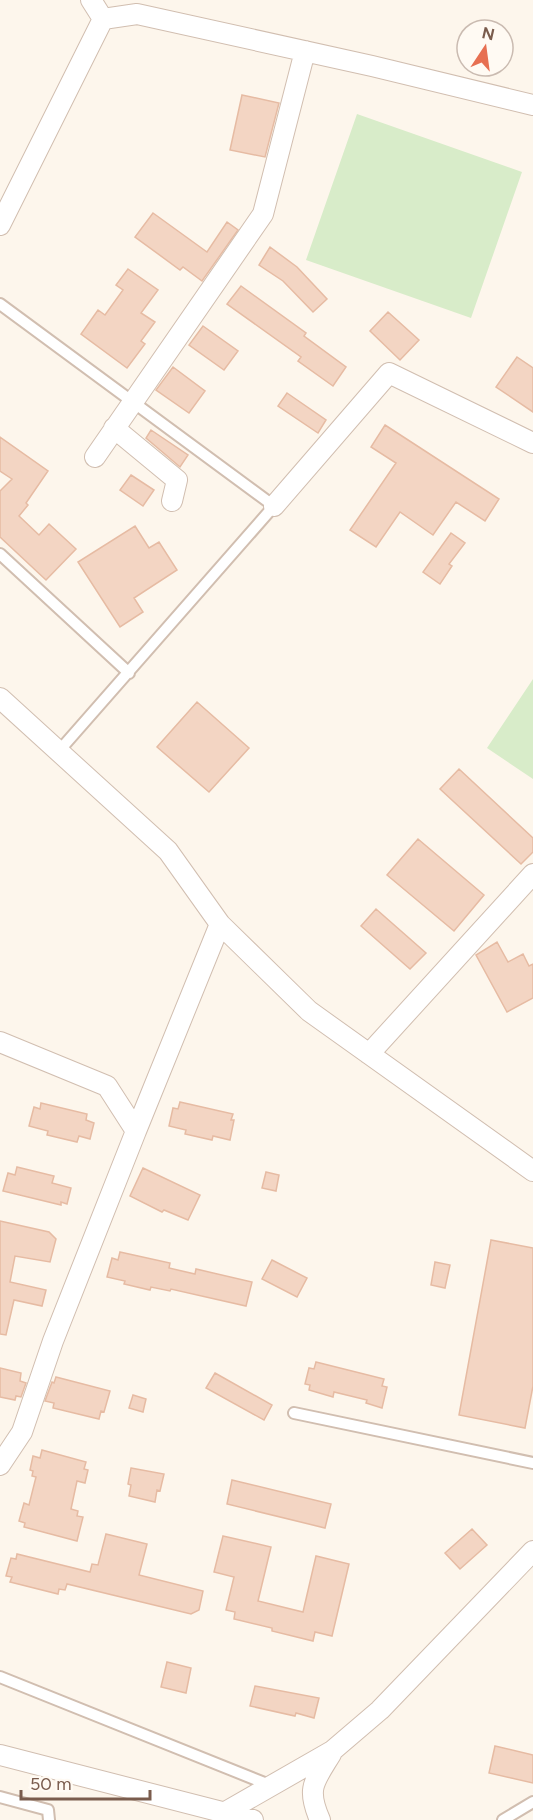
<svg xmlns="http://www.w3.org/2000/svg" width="533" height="1820" font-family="Figtree,sans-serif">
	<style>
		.green { fill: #d8ecc9 }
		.building { fill: #f3d5c3; stroke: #e6bba3; stroke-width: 1.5 }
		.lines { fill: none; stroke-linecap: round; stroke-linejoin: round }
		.service-casing { stroke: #d1beb0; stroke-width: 14 }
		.minor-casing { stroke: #d1beb0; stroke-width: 22 }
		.service { stroke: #fff; stroke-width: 10 }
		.minor { stroke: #fff; stroke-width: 20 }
	</style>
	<rect width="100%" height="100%" fill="#fdf6ec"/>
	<path class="green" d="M357,114L522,172L471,318L306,260Z
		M533,679V779L487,748Z"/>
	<path class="building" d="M242,95L279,103L265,157L230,150Z
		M153,213L207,252L227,222L238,230L202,281L183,267L180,270L135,237Z
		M270,247L297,267L327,299L313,312L283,281L259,265Z
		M128,269L158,290L141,313L155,322L141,341L145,344L127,368L81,334L98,310L105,315L123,290L116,285Z
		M241,286L306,333L304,336L346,367L333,386L298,361L301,357L227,304Z
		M388,312L419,340L400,360L370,331Z
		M203,326L238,351L224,370L189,345Z
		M517,357L533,368V412L496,387Z
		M173,367L205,391L189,413L156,390Z
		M287,393L326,420L318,433L278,406Z
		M385,425L499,499L485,521L456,502L433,535L400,512L376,547L350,530L396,463L371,447Z
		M151,430L188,455L180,467L146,438Z
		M0,437L48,471L26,503L28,505L19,516L39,535L49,524L76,549L46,580L0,537V491L12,479L0,471Z
		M131,475L154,490L143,506L120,490Z
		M135,526L149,548L159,542L177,570L134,598L143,612L120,627L78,562Z
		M451,533L465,543L449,564L452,566L440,584L423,572Z
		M197,702L249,748L209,792L157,747Z
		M459,769L533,838V852L521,864L440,789Z
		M418,839L484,895L454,931L387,875Z
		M376,909L426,953L410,969L361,926Z
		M497,942L508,962L523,954L529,966L533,964V998L507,1012L476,955Z
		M180,1102L233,1114L231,1120H234L230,1140L213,1136L212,1140L185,1134L186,1130L169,1126L173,1108L178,1109Z
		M41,1103L87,1114L86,1120L94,1123L90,1139L79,1136L77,1142L47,1135L48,1131L29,1126L34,1107L40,1109Z
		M17,1167L54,1176L52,1183L71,1188L67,1204L61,1202V1205L3,1191L8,1173L15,1175Z
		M143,1168L200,1195L188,1220L164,1210L162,1212L130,1196Z
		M266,1172L279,1175L276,1191L262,1188Z
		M0,1221L49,1232L56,1239L50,1262L15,1256L10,1282L46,1290L42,1306L14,1300L6,1335L0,1334Z
		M491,1240L533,1248V1386L525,1428L459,1415Z
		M120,1252L170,1263L169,1268L195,1274L196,1269L252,1282L246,1306L171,1289L170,1291L151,1287L150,1290L124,1284L125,1281L107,1277L112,1258L118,1260Z
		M272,1260L307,1278L297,1297L262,1279Z
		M435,1262L450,1265L445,1288L431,1285Z
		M316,1362L384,1379L382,1386L387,1387L382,1408L366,1403L367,1400L334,1392L333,1397L309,1390L310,1385L305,1384L309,1368L314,1369Z
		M0,1368L21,1373L20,1381L26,1383L21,1397L16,1396L15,1400L0,1397Z
		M215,1373L272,1405L264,1420L206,1388Z
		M56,1377L110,1391L104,1412L101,1411L99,1419L53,1408L54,1403L45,1401L52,1382L54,1383Z
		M133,1395L146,1399L143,1412L129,1408Z
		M42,1450L86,1462L84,1469L88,1470L85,1483L77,1481L71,1509L78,1511L77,1516L83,1517L77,1541L24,1527L25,1523L19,1521L24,1503L29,1505L36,1477L32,1476L33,1471L30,1470L33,1456L40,1458Z
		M131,1468L164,1474L160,1491L157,1490L155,1502L129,1496L131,1485L128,1484Z
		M232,1480L331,1504L325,1528L227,1504Z
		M472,1529L487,1545L460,1569L445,1553Z
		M106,1534L147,1544L139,1575L203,1591L199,1610L191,1614L67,1584L65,1590L59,1589L58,1594L10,1582L12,1577L6,1576L11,1558L16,1559L17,1554L90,1572L92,1564L98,1565Z
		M223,1536L271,1547L258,1601L303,1612L316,1556L349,1564L332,1636L315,1632L313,1641L272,1631V1628L234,1619L235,1612L226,1610L234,1577L214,1572Z
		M167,1662L191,1668L186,1693L161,1687Z
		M255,1686L319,1698L314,1718L296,1713L295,1716L250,1706Z
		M495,1746L533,1755V1783L489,1773Z"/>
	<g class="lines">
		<g class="service-casing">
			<path id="service" d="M0,304L274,506L59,751
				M0,554L129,673
				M294,1413L533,1463
				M0,1677L272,1786
				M0,1797L48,1810L49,1820
				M503,1820L533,1802"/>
		</g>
		<g class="minor-casing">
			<path id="minor" d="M91,0L103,19L137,14L372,66L533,105
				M0,225L103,19
				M114,428L177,480L172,501
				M95,457L263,214L305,51
				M274,506L389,373L533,443
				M0,698L168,851L220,924L309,1011L533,1171
				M0,1042L107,1086L136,1131L220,924
				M369,1054L533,874
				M0,1465L22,1432L53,1341L136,1131
				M0,1755L253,1820
				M222,1814L332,1751L380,1710L533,1551
				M320,1820C306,1788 314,1782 331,1754"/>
		</g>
		<use href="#service" class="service"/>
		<use href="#minor" class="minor"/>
	</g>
	<g transform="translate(485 48) rotate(13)"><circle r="28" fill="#fffaf3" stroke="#cabbb1" stroke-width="1.5"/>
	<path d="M0-4.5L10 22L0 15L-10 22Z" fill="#e76f51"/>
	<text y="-9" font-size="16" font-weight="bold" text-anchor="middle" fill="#7a5c4d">N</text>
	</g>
	<path d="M21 1790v9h129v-9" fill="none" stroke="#7a5c4d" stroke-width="3"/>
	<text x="30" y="1790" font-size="18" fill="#7a5c4d" stroke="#fffaf3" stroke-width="4.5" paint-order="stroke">50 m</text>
</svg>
